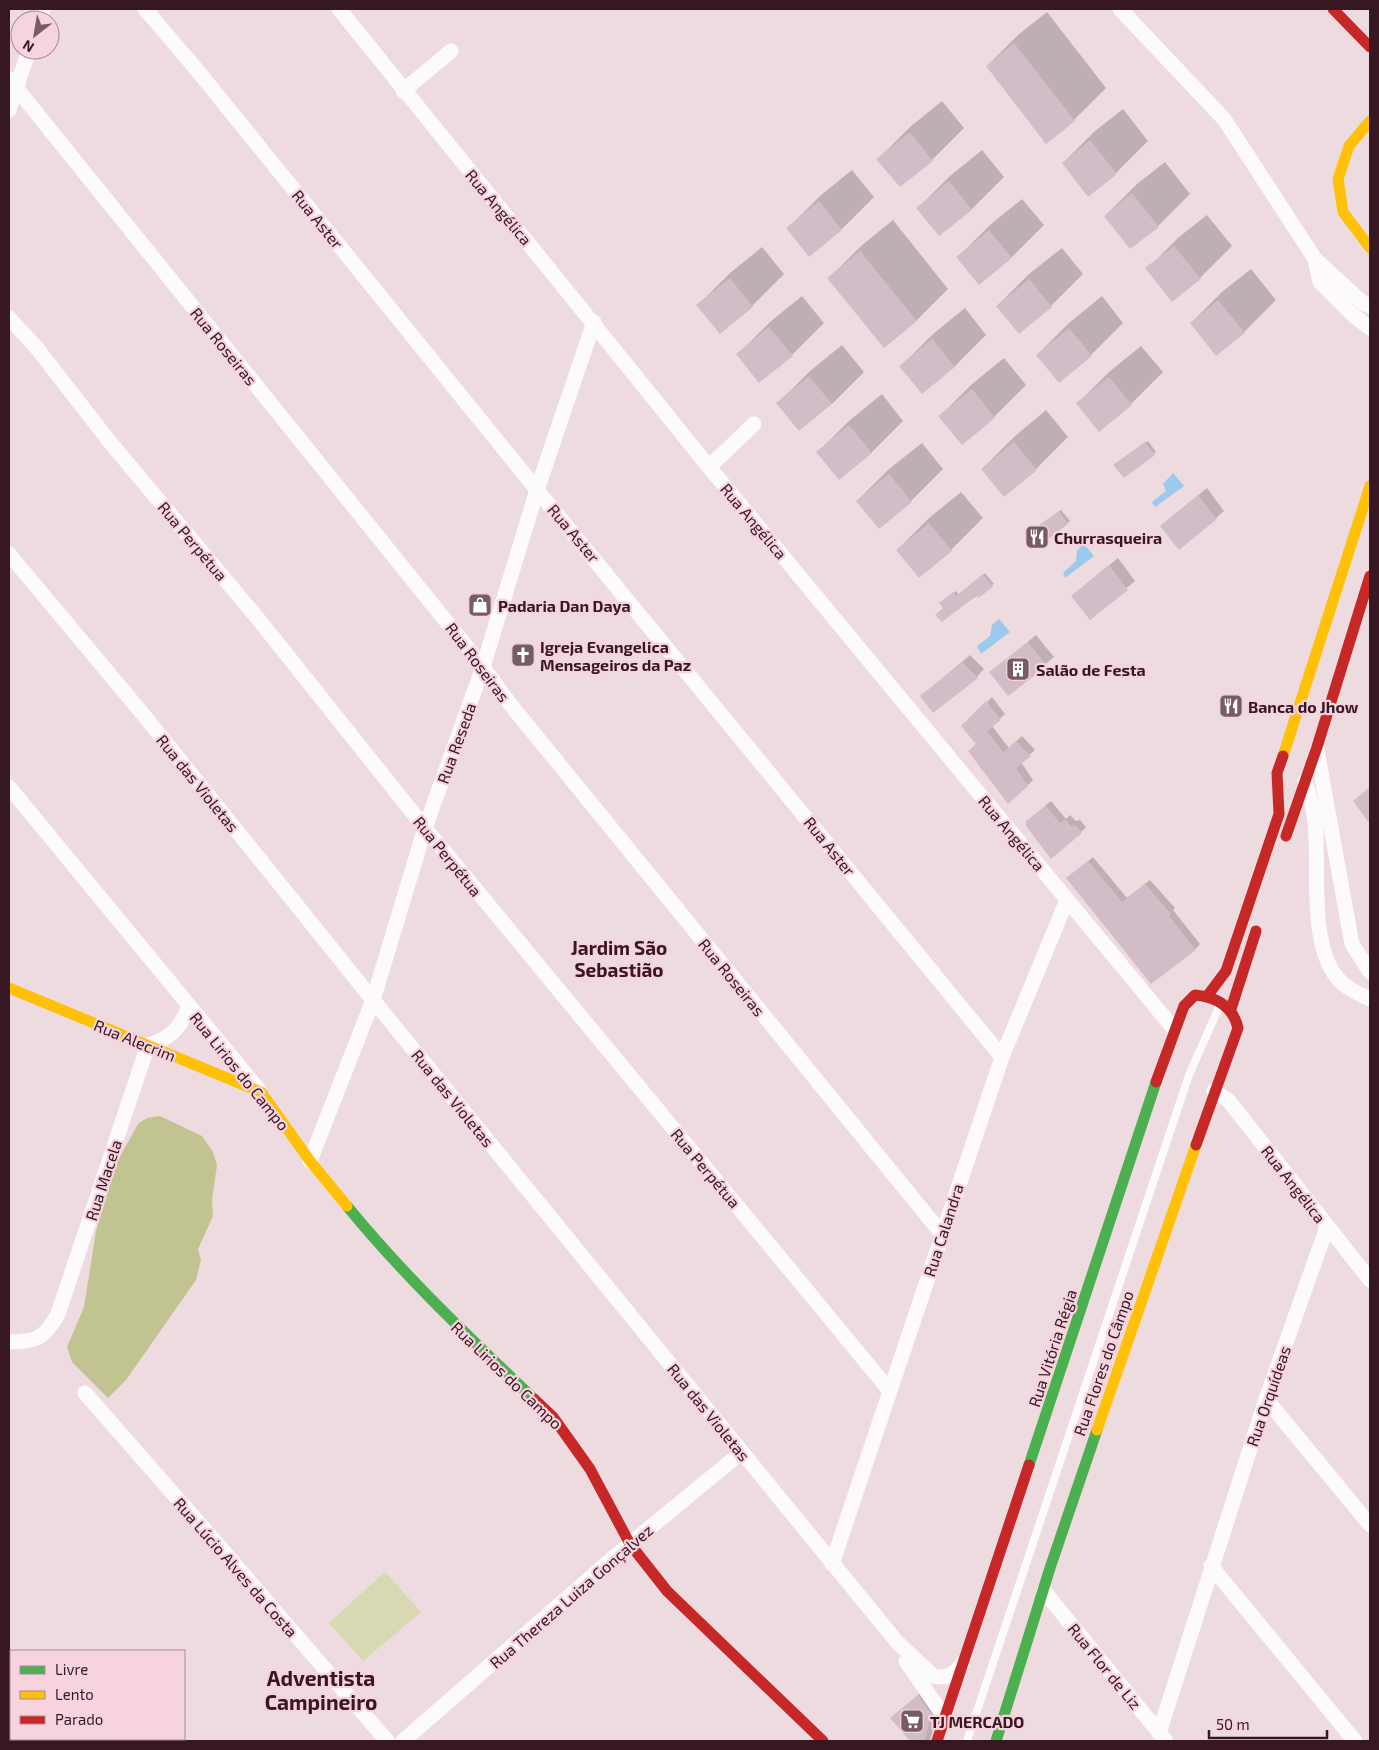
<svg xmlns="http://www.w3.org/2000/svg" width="1379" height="1750" font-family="'Exo 2',sans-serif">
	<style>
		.green { fill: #d8d8b3 }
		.forest { fill: #c1c490 }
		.water { fill: #9bcaed }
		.shadow { fill: #0003 }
		.building { fill: #d2bcc7 }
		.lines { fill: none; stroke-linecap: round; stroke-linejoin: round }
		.lane { stroke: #fcfafa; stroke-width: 8 }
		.street { stroke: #fcfafa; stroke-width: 15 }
		.fast { stroke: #4caf50; stroke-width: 11 }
		.slow { stroke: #ffc107; stroke-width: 11 }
		.jam { stroke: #c62828; stroke-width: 11 }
		.labels { text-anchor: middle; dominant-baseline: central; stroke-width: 4.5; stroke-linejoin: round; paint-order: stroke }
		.street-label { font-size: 16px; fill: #371722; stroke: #f6d3dd }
		.poi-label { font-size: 16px; font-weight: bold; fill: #371722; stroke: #f6d3dd; text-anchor: start }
		.quarter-label { font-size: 19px; font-weight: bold; fill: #371722; stroke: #f6d3dd }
		.district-label { font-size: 21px; font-weight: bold; fill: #371722; stroke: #f6d3dd }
	</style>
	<rect width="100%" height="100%" fill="#eedbe0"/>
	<path class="green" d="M385,1572L421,1612L363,1661L329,1623Z"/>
	<path class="forest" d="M160,1116L202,1136L213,1152L217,1165L212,1200L213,1216L198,1249L201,1260L196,1280L126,1380L108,1398L72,1362L67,1347L84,1307L96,1231L117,1162L138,1124L147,1118Z"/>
	<path class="water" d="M1173,473L1184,486L1155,507L1152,502L1166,491L1163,484Z
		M1083,543L1094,556L1065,578L1063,573L1076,561L1077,551Z
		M999,619L1010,632L981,654L977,646L990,636L992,625Z"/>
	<path class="shadow" d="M1047,12L1106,88L1074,120L987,66L1019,34Z
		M942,101L964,128L932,160L878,159L910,127Z
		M1123,109L1148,141L1116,173L1063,163L1095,131Z
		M982,150L1004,177L972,209L939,235L918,208L950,176Z
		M1165,162L1190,194L1158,226L1131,248L1105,216L1137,184Z
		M852,170L874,197L842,229L809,255L788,228L820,196Z
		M1022,199L1044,225L1012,257L979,283L958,257L990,225Z
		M1207,215L1232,246L1200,278L1147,269L1179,237Z
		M893,220L948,289L916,321L829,278L861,246Z
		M762,247L784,274L752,306L698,305L730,273Z
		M1062,248L1083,274L1051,306H997L1029,274Z
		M1251,269L1276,300L1244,332L1191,323L1223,291Z
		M802,296L824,323L792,355L738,354L770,322Z
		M1102,296L1123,323L1091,355H1037L1069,323Z
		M965,308L986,335L954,367L901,366L933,334Z
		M842,345L864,372L832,404L778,403L810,371Z
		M1141,346L1163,372L1131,404H1077L1109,372Z
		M1004,358L1026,385L994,417L940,416L972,384Z
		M882,394L903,421L871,453L818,452L850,420Z
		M1046,410L1068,437L1036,469H982L1014,437Z
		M1148,441L1156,452L1124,476L1117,463Z
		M922,443L943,469L911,501H857L889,469Z
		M1207,488L1224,511L1216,518L1161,526Z
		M961,492L983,518L951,550H897L929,518Z
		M1061,510L1070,521L1038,546L1030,532Z
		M1118,558L1135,581L1090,618L1072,596Z
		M985,573L994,584L942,620L945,608L943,601L956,591L959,595Z
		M1036,635L1054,657L1009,694L991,672Z
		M970,655L984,669L977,677L930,689Z
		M992,697L1005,714L992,726L1009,748L1022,736L1035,750L1021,762L1033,780L1028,785L978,744L963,726Z
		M1051,801L1066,819L1070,815L1076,821L1080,820L1086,827L1081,832L1027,821Z
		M1093,857L1127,898L1150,880L1175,908L1173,910L1200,944L1195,949L1067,878Z
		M926,1688L939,1707L930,1741H912L892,1718Z"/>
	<path class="building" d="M1014,43L1075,121L1046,144L986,66Z
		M910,132L933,161L900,187L876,159Z
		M1090,140L1117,174L1088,197L1062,163Z
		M949,181L972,210L939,236L916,208Z
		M1132,193L1159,227L1130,249L1104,216Z
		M819,201L842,230L809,257L786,228Z
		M989,230L1012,258L979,285L956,257Z
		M1174,246L1201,279L1172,302L1145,268Z
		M860,251L917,321L884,348L827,278Z
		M730,278L753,307L720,334L696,305Z
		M1029,279L1052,307L1019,334L996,306Z
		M1218,300L1245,333L1216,356L1190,323Z
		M769,327L793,356L759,383L736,354Z
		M1069,328L1092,356L1059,383L1036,355Z
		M932,339L955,367L922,394L899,366Z
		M809,376L832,404L799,431L776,403Z
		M1109,377L1132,405L1099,432L1076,403Z
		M972,389L995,418L962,445L938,416Z
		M849,425L872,453L839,480L816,452Z
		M1014,442L1037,470L1004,497L981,469Z
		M1145,442L1155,455L1124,478L1113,465Z
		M889,474L912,502L879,529L856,501Z
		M1198,495L1217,519L1179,550L1160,526Z
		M1059,511L1068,524L1038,547L1027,534Z
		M929,523L952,551L919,578L896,550Z
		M1109,565L1128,590L1090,620L1071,596Z
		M983,574L993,587L978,598L977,595L942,622L935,615L943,608L939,603L953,592L956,596Z
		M1028,642L1047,666L1008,696L989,672Z
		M962,662L978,678L933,713L920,696Z
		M986,701L1001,720L987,731L1003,752L1016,741L1031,756L1016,768L1028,786L1008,804L968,751L976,744L961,726Z
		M1370,787V824L1353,801Z
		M1046,806L1060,823L1065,819L1071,826L1075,825L1082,833L1051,859L1026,826V821Z
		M1088,861L1122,902L1145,884L1171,914L1169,916L1196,950L1151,984L1066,878Z
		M918,1695L932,1715L924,1741H910L890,1718Z"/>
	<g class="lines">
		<path class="lane" d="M967,1741L1189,1075L1220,1005"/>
		<path class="street" d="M145,9L197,70L537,490L1002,1057
			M339,9L709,467L1174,1029
			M1120,9L1224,119L1315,259L1363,303L1370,306
			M39,20L43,9
			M9,79L483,667L510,704L942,1234
			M403,91L451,51
			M9,110L29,50
			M1315,259L1320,282L1353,315L1370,328
			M9,318L36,347L109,441L259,620L425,828L890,1391
			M709,467L754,424
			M9,554L142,713L373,1000L897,1642L933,1676C946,1679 954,1675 962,1664
			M1317,750L1352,944L1370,972
			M1305,781C1311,799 1316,818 1316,837C1318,877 1310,952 1341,982C1349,990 1360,994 1370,999
			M9,787L258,1089
			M1214,1091L1229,1101L1370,1280
			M310,1161L373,1000L425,828L483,667L537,490L594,322
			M9,1342C36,1342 44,1339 58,1314L148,1045C170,1039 180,1028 189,1007
			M85,1393L219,1546L387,1741
			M1266,1399L1370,1525
			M832,1564L1002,1057L1067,900
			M1211,1566L1355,1741
			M1044,1591L1166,1741
			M906,1661L945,1718
			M1159,1733L1266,1399L1327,1227
			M403,1741L613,1558L742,1452"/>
		<path class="fast" d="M347,1206C404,1276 469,1337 534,1399
			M1029,1465L1156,1082
			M996,1741L1050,1568L1097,1430"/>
		<path class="slow" d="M1370,121L1349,146L1338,179L1343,212L1370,248
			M1283,756L1370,486
			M9,988L261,1092L310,1161L347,1206
			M1097,1430L1196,1145"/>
		<path class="jam" d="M1333,9L1370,47
			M1286,836L1317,747L1370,576
			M1208,995L1226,971L1279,814L1277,773L1283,756
			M1231,1009L1256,931
			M1156,1082L1184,1006L1195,995C1216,997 1233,1006 1238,1028L1196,1145
			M534,1399L553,1417L590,1469L630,1544L667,1591L823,1741
			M937,1741L1029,1465"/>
	</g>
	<defs>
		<g id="restaurant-square" transform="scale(1.25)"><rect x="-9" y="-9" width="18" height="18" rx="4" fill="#775c64" stroke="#f6d3dd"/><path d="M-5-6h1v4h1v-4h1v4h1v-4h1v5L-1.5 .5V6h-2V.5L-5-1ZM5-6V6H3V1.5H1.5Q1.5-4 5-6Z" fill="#fff"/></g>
		<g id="shop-square" transform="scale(1.25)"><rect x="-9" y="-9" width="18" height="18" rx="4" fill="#775c64" stroke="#f6d3dd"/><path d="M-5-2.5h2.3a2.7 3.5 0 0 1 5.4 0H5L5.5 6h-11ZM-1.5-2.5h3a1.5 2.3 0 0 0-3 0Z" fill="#fff"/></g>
		<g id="church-square" transform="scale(1.25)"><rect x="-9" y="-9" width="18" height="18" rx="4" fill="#775c64" stroke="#f6d3dd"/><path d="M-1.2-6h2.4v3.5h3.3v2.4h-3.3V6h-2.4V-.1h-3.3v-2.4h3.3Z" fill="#fff"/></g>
		<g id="building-square" transform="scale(1.25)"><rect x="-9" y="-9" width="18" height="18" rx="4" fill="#775c64" stroke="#f6d3dd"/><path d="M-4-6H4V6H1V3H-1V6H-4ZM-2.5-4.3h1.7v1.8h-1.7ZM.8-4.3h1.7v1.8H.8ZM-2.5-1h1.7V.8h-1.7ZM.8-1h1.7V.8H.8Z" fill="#fff"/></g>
		<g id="supermarket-square" transform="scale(1.25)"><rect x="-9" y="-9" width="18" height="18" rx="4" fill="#775c64" stroke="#f6d3dd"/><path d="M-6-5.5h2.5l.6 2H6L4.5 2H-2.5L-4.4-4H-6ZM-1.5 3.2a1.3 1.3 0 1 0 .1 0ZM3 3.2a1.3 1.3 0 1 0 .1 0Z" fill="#fff"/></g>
	</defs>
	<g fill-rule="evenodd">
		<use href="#restaurant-square" x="1037" y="537"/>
		<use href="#shop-square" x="480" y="605"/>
		<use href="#church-square" x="523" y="655"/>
		<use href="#building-square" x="1018" y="669"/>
		<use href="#restaurant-square" x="1231" y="706"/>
		<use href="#supermarket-square" x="912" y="1721"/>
	</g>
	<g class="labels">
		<g class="street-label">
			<text transform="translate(499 207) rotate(50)">Rua Angélica</text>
			<text transform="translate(318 219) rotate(51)">Rua Aster</text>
			<text transform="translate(224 346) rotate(51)">Rua Roseiras</text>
			<text transform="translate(754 521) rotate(50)">Rua Angélica</text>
			<text transform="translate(574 533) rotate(50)">Rua Aster</text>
			<text transform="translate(193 541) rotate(50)">Rua Perpétua</text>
			<text transform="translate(478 662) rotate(53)">Rua Roseiras</text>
			<text transform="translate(456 743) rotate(-70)">Rua Reseda</text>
			<text transform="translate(198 783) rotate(51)">Rua das Violetas</text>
			<text transform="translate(1012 833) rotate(50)">Rua Angélica</text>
			<text transform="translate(830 846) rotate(51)">Rua Aster</text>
			<text transform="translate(448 856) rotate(51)">Rua Perpétua</text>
			<text transform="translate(732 977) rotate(51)">Rua Roseiras</text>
			<text transform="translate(135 1040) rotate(22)">Rua Alecrim</text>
			<text transform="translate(240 1071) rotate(51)">Rua Lirios do Campo</text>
			<text transform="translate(453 1098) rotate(51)">Rua das Violetas</text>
			<text transform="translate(706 1168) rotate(50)">Rua Perpétua</text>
			<text transform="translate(103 1180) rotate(-72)">Rua Macela</text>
			<text transform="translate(1294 1184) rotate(52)">Rua Angélica</text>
			<text transform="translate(943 1230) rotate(-72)">Rua Calandra</text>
			<text transform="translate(1052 1348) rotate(-72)">Rua Vitória Régia</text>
			<text transform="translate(1103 1363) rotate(-71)">Rua Flores do Câmpo</text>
			<text transform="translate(507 1375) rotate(44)">Rua Lirios do Campo</text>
			<text transform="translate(1268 1396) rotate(-71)">Rua Orquídeas</text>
			<text transform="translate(709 1412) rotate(51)">Rua das Violetas</text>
			<text transform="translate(236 1567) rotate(49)">Rua Lúcio Alves da Costa</text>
			<text transform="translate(571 1596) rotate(-41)">Rua Thereza Luiza Gonçalvez</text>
			<text transform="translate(1105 1666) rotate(51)">Rua Flor de Liz</text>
		</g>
		<g class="poi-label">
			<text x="1054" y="537">Churrasqueira</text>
			<text x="498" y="605">Padaria Dan Daya</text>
			<text x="540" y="646">Igreja Evangelica<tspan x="540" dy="18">Mensageiros da Paz</tspan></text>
			<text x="1036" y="669">Salão de Festa</text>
			<text x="1248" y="706">Banca do Jhow</text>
			<text x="930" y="1721">TJ MERCADO</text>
		</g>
		<g class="quarter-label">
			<text x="619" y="947">Jardim São<tspan x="619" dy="22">Sebastião</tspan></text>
		</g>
		<g class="district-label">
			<text x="321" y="1677">Adventista<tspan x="321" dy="24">Campineiro</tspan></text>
		</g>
	</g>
	<rect width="1379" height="1750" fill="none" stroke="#371722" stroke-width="20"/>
	<rect x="10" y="1650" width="175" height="90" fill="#f6d3dd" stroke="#aa8892"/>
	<rect x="20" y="1666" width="25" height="8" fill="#4caf50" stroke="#aa8892"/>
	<text x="55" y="1675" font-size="15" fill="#371722">Livre</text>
	<rect x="20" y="1691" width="25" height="8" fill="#ffc107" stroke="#aa8892"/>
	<text x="55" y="1700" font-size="15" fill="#371722">Lento</text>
	<rect x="20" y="1716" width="25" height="8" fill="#c62828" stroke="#aa8892"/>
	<text x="55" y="1725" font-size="15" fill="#371722">Parado</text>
	<g transform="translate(35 35) rotate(211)"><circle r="24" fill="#f6d3dd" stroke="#aa8892"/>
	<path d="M0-4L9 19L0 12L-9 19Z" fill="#775c64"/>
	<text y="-8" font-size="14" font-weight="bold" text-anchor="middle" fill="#371722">N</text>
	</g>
	<path d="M1209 1730v8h118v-8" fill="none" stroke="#371722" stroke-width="2.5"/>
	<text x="1216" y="1730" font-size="15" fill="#371722" stroke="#f6d3dd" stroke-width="4" paint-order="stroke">50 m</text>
</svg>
